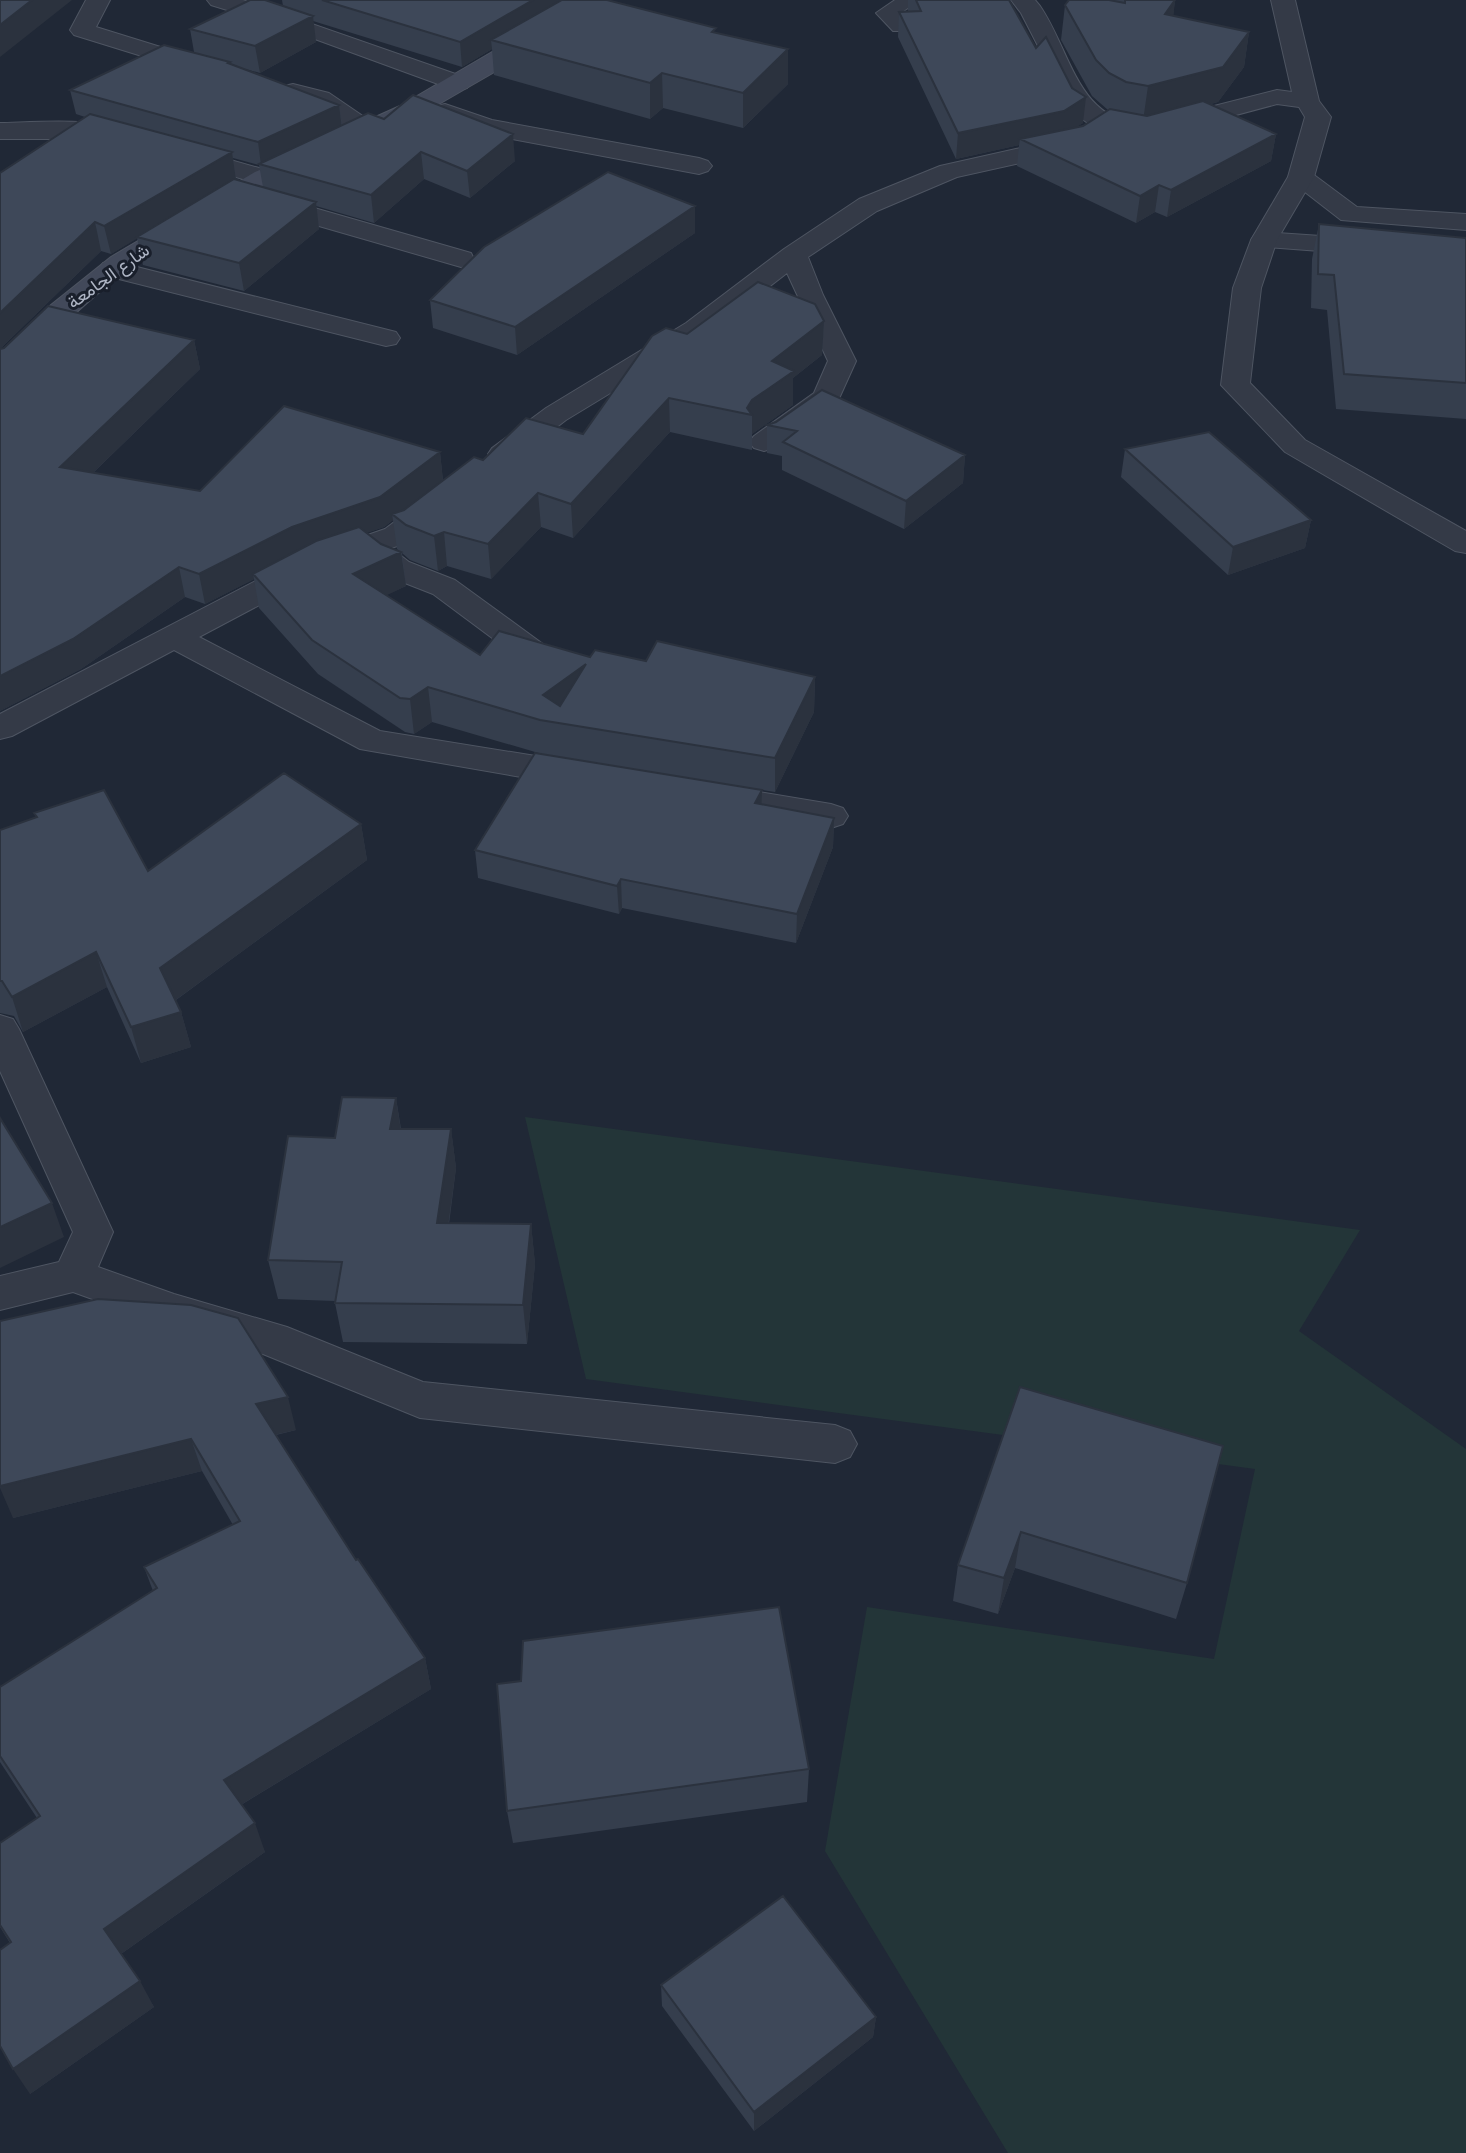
<svg xmlns="http://www.w3.org/2000/svg" width="1466" height="2153" font-family="'Public Sans',Vazirmatn,sans-serif">
	<style>
		.green { fill: #233538 }
		.lines { fill: none; stroke-linecap: round; stroke-linejoin: round }
		.service-casing { stroke: #4e5562; stroke-width: 2 }
		.minor-casing { stroke: #4e5562; stroke-width: 2 }
		.tertiary-casing { stroke: #4e5562; stroke-width: 2 }
		.secondary-casing { stroke: #4e5562; stroke-width: 2 }
		.service { fill: #343a47; fill-rule: evenodd }
		.minor { fill: #343a47; fill-rule: evenodd }
		.tertiary { fill: #343a47; fill-rule: evenodd }
		.secondary { fill: #42495a; fill-rule: evenodd }
		.wall { fill: #353e4d; fill-rule: evenodd }
		.shaded-wall { fill: #2b323e }
		.building { fill: #3e4859; stroke: #2b323e; stroke-width: 2; fill-rule: evenodd }
		.labels { text-anchor: middle; dominant-baseline: central; stroke-width: 6; stroke-linejoin: round; paint-order: stroke }
		.far-street-label { font-size: 18px; fill: #aeb5c4; stroke: #191f2b }
	</style>
	<rect width="100%" height="100%" fill="#202836"/>
	<path class="green" d="M525,1117L1360,1230L1299,1331L1466,1449V2153H1008L825,1851L867,1607L1214,1659L1255,1469L586,1379Z"/>
	<g class="lines">
		<g class="service-casing">
			<path id="service" d="M895,0H920L899,14L910,27L907,31H893L876,13Z"/>
		</g>
		<g class="minor-casing">
			<path id="minor" d="M86,0H110L96,27L209,62L212,67L209,72L200,74L74,35L70,30Z
				M207,0H243L467,78L470,83L467,88L458,90L449,88L282,27L211,5Z
				M293,84L329,93L376,125L380,130L376,135L367,138L358,135L311,103L284,96L281,91L284,86Z
				M445,104L492,120L699,158L708,161L712,166L708,171L699,174L486,134L436,116L433,111L436,106Z
				M0,123C26,123 115,115 130,136L126,141L117,144L99,139H0Z
				M1070,137L1079,140L1083,145L1079,150L957,177L877,211L808,257L823,295L856,361L837,403L774,448L764,451L754,448L749,442L754,436L814,393L828,361L787,273L706,335L566,420L514,460L503,463L492,460L488,454L492,448L546,408L686,323L784,249L859,199L940,166Z
				M185,147L273,172L277,177L273,182L264,185L176,160L172,155L176,150Z
				M1301,169L1310,172L1357,207L1466,214V230L1341,220L1292,182L1288,177L1292,172Z
				M269,195L471,253L474,259L471,265L461,267L260,209L256,203L260,197Z
				M1264,232L1466,246V262L1255,246L1251,240L1255,234Z
				M113,261L396,332L400,338L396,344L386,346L103,275L99,269L103,263Z
				M436,496L447,499L451,505L447,511L407,543L391,548L409,562L455,580L547,647L562,652L566,659L562,666L550,669L523,661L433,594L387,576L364,558L320,573L199,637L380,731L579,763L591,767L596,775L591,783L579,787L360,749L174,650L12,736L0,739V714L298,559L385,529L425,499Z
				M711,784L831,804L843,808L848,816L843,824L831,828L699,804L694,796L699,788Z
				M0,1015L13,1019L19,1029L113,1232L98,1267L174,1294L287,1327L423,1382L835,1425L850,1431L857,1444L850,1457L835,1463L420,1418L263,1354L170,1327L73,1292L0,1310V1276L59,1262L73,1232L0,1071Z"/>
		</g>
		<g class="tertiary-casing">
			<path id="tertiary" d="M1011,0H1035L1040,6C1071,51 1077,121 1143,124L1277,90L1292,92L1271,0H1295L1319,101L1331,117L1314,177L1277,240L1261,288L1250,383L1305,440L1466,531V553L1455,551L1285,452L1221,385L1233,288L1251,240L1288,177L1305,117L1299,107L1277,104L1143,140L1115,136L1095,128L1072,112L1021,13Z"/>
		</g>
		<g class="secondary-casing">
			<path id="secondary" d="M581,0H608L586,19L418,116L389,129L380,132L371,129L367,124L371,119L400,106Z
				M309,149L318,152L322,157L318,162C256,190 187,230 131,268C87,299 49,338 10,375L0,378V353L51,305L111,257L255,172Z"/>
		</g>
		<use href="#service" class="service"/>
		<use href="#minor" class="minor"/>
		<use href="#tertiary" class="tertiary"/>
		<use href="#secondary" class="secondary"/>
	</g>
	<path class="wall" d="M282,0H607L716,33L788,84L743,128L663,108L650,119L494,75L492,49L462,67L313,21L316,42L260,73L238,67L339,105L342,125L384,119L515,161L470,198L424,179L374,223L316,206L319,229L244,291L143,265L137,238L111,254L101,251L0,349L194,340L200,369L93,473L200,491L440,452L443,481L483,460L583,434L687,334L824,321L822,355L793,378V405L752,434V450L670,432L573,538L541,527L491,579L447,566L438,571L410,560L402,553L406,586L386,595L480,655L590,657L646,661L815,677L814,712L775,792L614,766L762,805L834,818L833,847L796,943L622,908L619,914L478,878L475,850L542,754L432,722L414,734L405,732L318,674L259,608L254,579L205,604L185,597L81,669L0,711V173L85,117L76,114L70,90L194,52L190,29L283,6ZM233,158L259,165L263,187L236,179ZM393,520L397,549L399,551L381,544L366,533L384,527Z
		M908,0H916L1036,48L1083,123L1076,127L1083,126L1108,110L1092,96L1061,40L1065,5L1114,1L1113,0H1175L1173,16L1249,32L1244,67L1218,102L1211,104L1276,134L1271,161L1167,217L1155,212L1136,223L1017,166L1019,145L956,159L898,37L899,12H908Z
		M695,206V233L517,355L433,328L430,300Z
		M1319,224L1466,238V419L1336,409L1327,310L1311,308L1312,259Z
		M767,425L965,455L963,483L904,529L782,470V456L767,453Z
		M1125,449L1311,520L1305,548L1228,575L1121,477Z
		M34,813L148,871L361,824L367,860L176,1000L181,1012L191,1047L141,1063L107,987L23,1032L14,1016L0,1013V830L36,817Z
		M396,1098L401,1129H451L456,1168L449,1224H531L535,1264L527,1344L343,1342L335,1303V1301L278,1299L268,1260L335,1138Z
		M0,1321L296,1430L276,1435L356,1560L425,1658L431,1689L241,1805L265,1852L121,1954L154,2007L30,2094L10,1943L0,1927V1843L37,1818L0,1762V1687L153,1591L144,1567L233,1525L202,1471L13,1518Z
		M1020,1387L1187,1583L1176,1619L1015,1568L998,1614L953,1601L958,1565Z
		M521,1681L809,1769L807,1802L513,1843L507,1811Z
		M661,1985L876,2017L873,2037L754,2131L662,2006Z"/>
	<path class="shaded-wall" d="M32,0H72L0,57V25Z
		M533,0H570L491,40L492,49L462,67L460,42Z
		M1175,1L1171,36L1165,14Z
		M313,16L316,42L260,73L255,46Z
		M1249,32L1244,67L1218,102L1143,121L1148,86Z
		M788,49V84L743,128V93Z
		M662,73L663,108L650,119V83Z
		M1086,97L1083,123L1061,137L1020,139L1019,145L956,159L958,133Z
		M339,105L342,129L261,165L258,142Z
		M513,134L515,161L470,198L467,171Z
		M1276,134L1271,161L1167,217L1171,190Z
		M232,152L236,180L111,254L104,226Z
		M421,152L424,179L374,223L371,195Z
		M1159,185L1155,212L1136,223L1140,196Z
		M316,202L319,229L244,291L239,263Z
		M695,206V233L517,355L515,327Z
		M95,222L101,251L0,349V313Z
		M824,321L822,355L793,378V405L752,434V415L747,408L772,361Z
		M194,340L200,369L68,497L60,467Z
		M669,398L670,432L573,538L571,504Z
		M440,452L443,482L396,517L392,514L393,520L384,527L297,557L253,574L254,579L205,604L199,574Z
		M965,455L963,483L904,529L906,501Z
		M538,493L541,527L491,579L488,544Z
		M1311,520L1305,548L1228,575L1233,547Z
		M444,532L447,566L438,571L434,536Z
		M401,552L406,586L358,609L353,574Z
		M179,567L185,597L81,669L0,711V676Z
		M586,664L555,722L543,695Z
		M815,677L814,712L775,792V758Z
		M428,687L432,722L414,734L410,699Z
		M762,790L761,819L755,803Z
		M834,818L833,847L796,943L797,914Z
		M361,824L367,860L170,1004L160,968Z
		M621,879L622,908L619,914L617,886Z
		M96,952L107,987L23,1032L12,997Z
		M181,1012L191,1047L141,1063L131,1027Z
		M396,1098L402,1138L390,1129Z
		M451,1129L456,1168L443,1263L437,1223Z
		M52,1203L64,1237L0,1268V1227Z
		M531,1224L535,1264L527,1344L523,1305Z
		M288,1397L296,1430L265,1437L256,1404Z
		M191,1439L202,1471L13,1518L0,1488V1486Z
		M1021,1532L1015,1568L998,1614L1004,1578Z
		M425,1658L431,1689L234,1809L224,1780Z
		M255,1823L265,1852L118,1956L104,1929Z
		M140,1981L154,2007L30,2094L13,2069Z
		M876,2017L873,2037L754,2131V2112Z"/>
	<path class="building" d="M0,0H32L0,25Z
		M250,0H265L313,16L255,46L190,29Z
		M322,0H533L460,42Z
		M562,0H607L716,28L712,32L788,49L743,93L662,73L650,83L491,40Z
		M916,0H1009L1036,48L1046,37L1072,88L1086,97L1064,111L958,133L899,12L921,11Z
		M1069,0H1109L1125,3V0H1175L1165,14L1249,32L1223,67L1148,86L1126,82L1109,73L1096,60L1065,5Z
		M164,45L230,62L228,63L339,105L258,142L70,90Z
		M413,95L513,134L467,171L421,152L371,195L259,164L368,113L384,119Z
		M1203,101L1276,134L1171,190L1159,185L1140,196L1020,139L1083,126L1110,109L1147,116Z
		M90,114L232,152L104,226L95,222L0,313V173Z
		M608,172L695,206L515,327L430,300L484,247Z
		M234,179L316,202L239,263L137,237Z
		M1319,224L1466,238V383L1344,374L1334,275L1318,274Z
		M758,282L815,304L824,321L772,361L794,371L752,400L747,408L752,415L669,398L571,504L538,493L488,544L444,532L434,536L406,525L392,514L404,510L474,457L483,460L526,418L583,434L652,336L666,328L687,334Z
		M48,306L194,340L60,467L200,491L284,406L440,452L380,497L292,527L199,574L179,567L73,639L0,676V349L4,348Z
		M822,390L965,455L906,501L783,442L797,431L767,425L776,422Z
		M1209,432L1311,520L1233,547L1125,449Z
		M359,527L381,544L401,552L353,574L480,655L499,631L590,657L595,650L646,661L657,641L815,677L775,758L540,720L428,687L410,699L400,698L312,640L253,574L316,541ZM586,664L560,706L543,695Z
		M535,753L762,790L755,803L834,818L797,914L621,879L617,886L475,850Z
		M284,773L361,824L160,968L181,1012L131,1027L96,952L12,997L2,981H0V830L37,817L34,813L104,790L148,871Z
		M342,1097L396,1098L390,1129H451L437,1223L531,1224L523,1305L335,1303L342,1262L268,1260L288,1136L335,1138Z
		M0,1118L52,1203L0,1227Z
		M98,1299L191,1305L238,1318L288,1397L256,1404L356,1560L358,1559L425,1658L224,1780L255,1823L104,1929L140,1981L13,2069L0,2046V1950L11,1942L0,1925V1843L40,1816L0,1756V1687L157,1588L144,1567L240,1521L191,1439L0,1486V1321Z
		M1020,1387L1223,1446L1187,1583L1021,1532L1004,1578L958,1565Z
		M779,1607L809,1769L507,1811L497,1684L521,1681L523,1641Z
		M783,1896L876,2017L754,2112L661,1985Z"/>
	<g class="labels">
		<g class="far-street-label">
			<text transform="translate(108 276) rotate(-36)">شارع الجامعة</text>
		</g>
	</g>
</svg>
